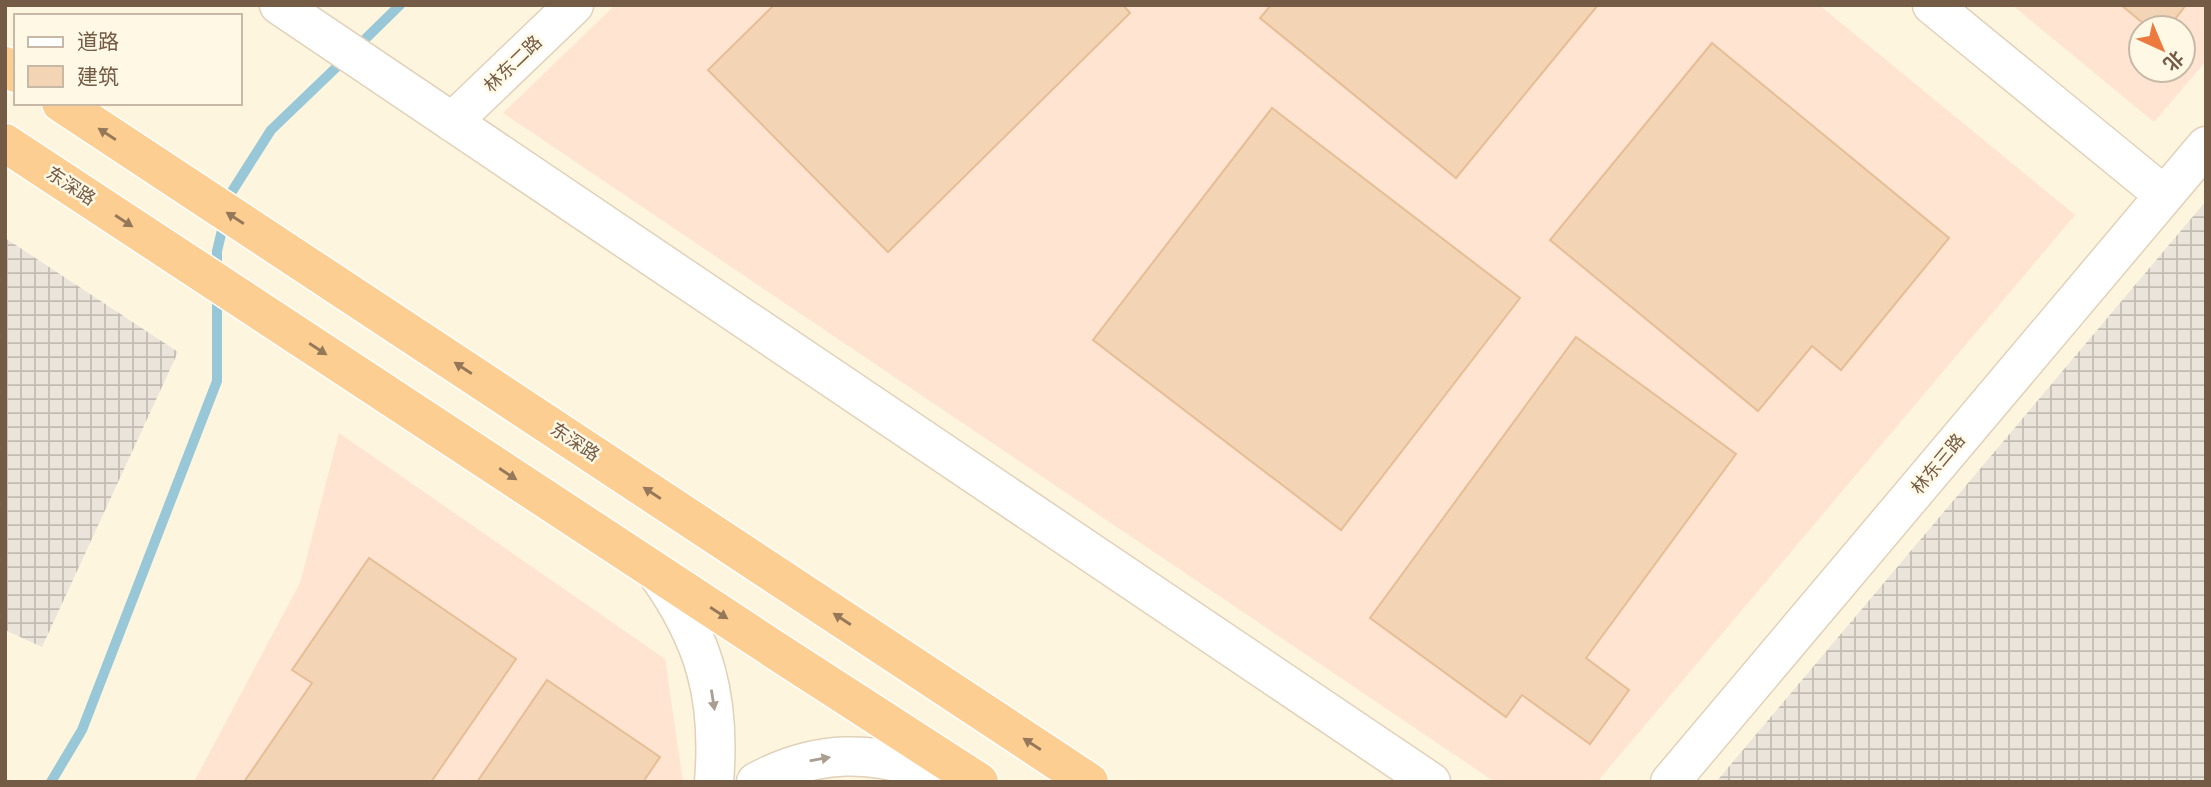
<svg xmlns="http://www.w3.org/2000/svg" width="2211" height="787" font-family="'Varela Round','Noto Sans SC',sans-serif">
	<style>
		.commercial { fill: #fee4d1; fill-rule: evenodd }
		.industrial { fill: url(#industrial-grid) }
		.lines { fill: none; stroke-linecap: round; stroke-linejoin: round }
		.stream { stroke: #98c7d8; stroke-width: 10 }
		.building { fill: #f3d5b5; stroke: #e6bd95; stroke-width: 2 }
		.minor-casing { stroke: #e1d1ba; stroke-width: 41 }
		.trunk-casing { stroke: #fff; stroke-width: 41 }
		.minor { stroke: #fff; stroke-width: 38 }
		.trunk { stroke: #fcce92; stroke-width: 38 }
		.oneway { fill: #957859 }
		.oneway2 { fill: #ab9d90 }
		.labels { text-anchor: middle; dominant-baseline: central; stroke-width: 5; stroke-linejoin: round; paint-order: stroke }
		.street-label { font-size: 18px; fill: #735b46; stroke: #fff8e5 }
	</style>
	<defs>
		<pattern id="industrial-grid" width="8" height="8" patternUnits="userSpaceOnUse" patternTransform="scale(1.75)"><rect width="8" height="8" fill="#eae4da"/><path d="M0 4h8M4 0v8" fill="none" stroke="#c2bcb3"/></pattern>
	</defs>
	<rect width="100%" height="100%" fill="#fdf5de"/>
	<path class="commercial" d="M615,5H1819L2075,215L1597,782H1495L503,113Z
		M2012,5H2206V61L2154,122ZM2141,28H2183V70H2141Z
		M339,433L665,659L683,782H194L300,583Z"/>
	<path class="industrial" d="M2206,201V782H1716Z
		M5,238L178,352L42,647L5,630Z"/>
	<g class="lines">
		<path class="stream" d="M355,49L400,5
			M229,204L231,193L271,130L345,59
			M217,272V251L224,222
			M51,782L82,730L217,381V294"/>
	</g>
	<path class="building" d="M774,5H1123L1130,13L888,252L708,70Z
		M1271,5H1598L1456,178L1260,18Z
		M2121,5H2186L2168,28H2149Z
		M1712,43L1949,238L1841,370L1812,346L1758,411L1550,240Z
		M1272,108L1520,298L1341,530L1093,340Z
		M1576,337L1736,454L1586,658L1629,690L1590,744L1522,695L1506,717L1370,618Z
		M369,558L516,659L431,782H244L312,683L292,670Z
		M547,680L660,757L643,782H477Z"/>
	<g class="lines">
		<g class="minor-casing">
			<path id="minor" d="M279,5L1431,782
				M1932,5L2164,195
				M452,122L574,5
				M656,572C705,640 721,698 714,782
				M756,782C817,749 872,750 936,773
				M1670,782L2206,146"/>
		</g>
		<g class="trunk-casing">
			<path id="trunk" d="M5,66L16,73
				M61,103L1089,782
				M5,143L772,648L979,782"/>
		</g>
		<use href="#minor" class="minor"/>
		<use href="#trunk" class="trunk"/>
	</g>
	<defs><path id="oneway-solid" d="M-6-.8H1V-3.2L6.5 0L1 3.2V.8H-6Z" transform="scale(1.75)"/></defs>
	<g class="oneway">
		<use href="#oneway-solid" transform="translate(107 134) rotate(-147)"/>
		<use href="#oneway-solid" transform="translate(235 218) rotate(-147)"/>
		<use href="#oneway-solid" transform="translate(124 221) rotate(33)"/>
		<use href="#oneway-solid" transform="translate(318 349) rotate(33)"/>
		<use href="#oneway-solid" transform="translate(463 368) rotate(-147)"/>
		<use href="#oneway-solid" transform="translate(508 474) rotate(33)"/>
		<use href="#oneway-solid" transform="translate(652 493) rotate(-147)"/>
		<use href="#oneway-solid" transform="translate(719 613) rotate(33)"/>
		<use href="#oneway-solid" transform="translate(842 619) rotate(-147)"/>
		<use href="#oneway-solid" transform="translate(1032 744) rotate(-147)"/>
	</g>
	<g class="oneway2">
		<use href="#oneway-solid" transform="translate(713 700) rotate(81)"/>
		<use href="#oneway-solid" transform="translate(820 759) rotate(-10)"/>
	</g>
	<g class="labels">
		<g class="street-label">
			<text transform="translate(513 64) rotate(-44)">林东二路</text>
			<text transform="translate(71 186) rotate(33)">东深路</text>
			<text transform="translate(575 442) rotate(33)">东深路</text>
			<text transform="translate(1938 464) rotate(-50)">林东三路</text>
		</g>
	</g>
	<rect width="2211" height="787" fill="none" stroke="#735b46" stroke-width="14"/>
	<rect x="14" y="14" width="228" height="91" fill="#fff8e5" stroke="#c7b9a5" stroke-width="2"/>
	<rect x="28" y="37" width="35" height="10" fill="#ffffff" stroke="#c7b9a5" stroke-width="2"/>
	<text x="77" y="49" font-size="21" fill="#735b46">道路</text>
	<rect x="28" y="66" width="35" height="21" fill="#f3d5b5" stroke="#c7b9a5" stroke-width="2"/>
	<text x="77" y="84" font-size="21" fill="#735b46">建筑</text>
	<g transform="translate(2162 49) rotate(136)"><circle r="33" fill="#fff8e5" stroke="#c7b9a5" stroke-width="2"/>
	<path d="M0-5L12 26L0 18L-12 26Z" fill="#ec793e"/>
	<text y="-10" font-size="19" font-weight="bold" text-anchor="middle" fill="#735b46">北</text>
	</g>
</svg>
